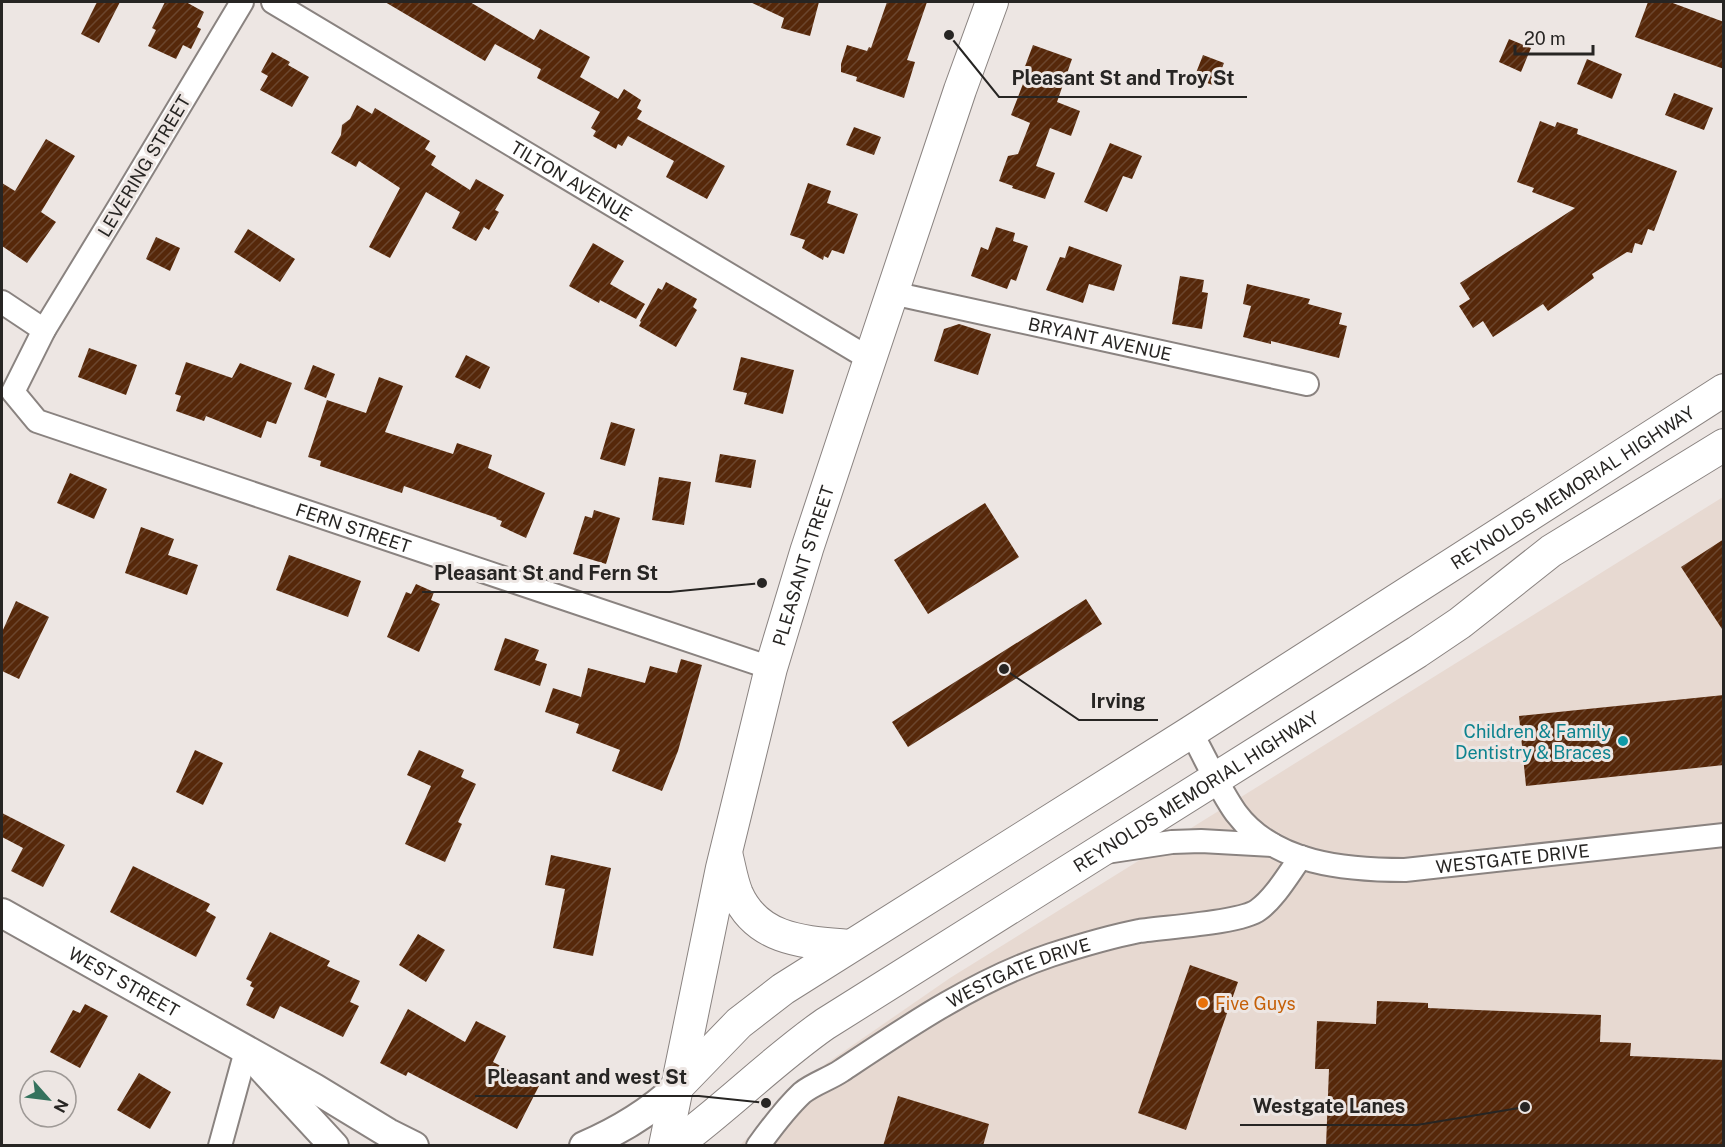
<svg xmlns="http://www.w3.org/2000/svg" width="1725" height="1147" font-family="'Public Sans',sans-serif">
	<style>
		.built { fill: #e7d9d1 }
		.building { fill: url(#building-hatch) }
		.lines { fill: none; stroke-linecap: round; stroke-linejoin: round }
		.minor-casing { stroke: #8a8380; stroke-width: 26 }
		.tertiary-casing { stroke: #8a8380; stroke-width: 32 }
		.secondary-casing { stroke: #8a8380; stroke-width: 34 }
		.minor { stroke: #fff; stroke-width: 22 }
		.tertiary { stroke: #fff; stroke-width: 28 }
		.secondary { stroke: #fff; stroke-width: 32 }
		.culture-dot { fill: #0f9aa8; stroke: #ede6e3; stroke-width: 2 }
		.food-dot { fill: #e8710a; stroke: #ede6e3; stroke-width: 2 }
		.labels { text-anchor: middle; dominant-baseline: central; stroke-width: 6; stroke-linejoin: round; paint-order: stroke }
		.street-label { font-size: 18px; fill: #272523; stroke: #ede6e3 }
		.culture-label { font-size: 18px; fill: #0d838f; stroke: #ede6e3; text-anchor: end }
		.food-label { font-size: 18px; fill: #c56008; stroke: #ede6e3; text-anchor: start }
		.leader { fill: none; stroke: #272523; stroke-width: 2 }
		.callout-dot { fill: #272523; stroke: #ede6e3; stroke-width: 2 }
		.callout-label { font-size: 20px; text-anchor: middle; font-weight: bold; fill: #272523; stroke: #ede6e3; stroke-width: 6; stroke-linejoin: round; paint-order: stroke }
	</style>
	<defs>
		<pattern id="building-hatch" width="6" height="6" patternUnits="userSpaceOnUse" patternTransform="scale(1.5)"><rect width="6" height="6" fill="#56280a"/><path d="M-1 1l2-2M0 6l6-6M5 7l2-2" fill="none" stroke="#6b462e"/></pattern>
	</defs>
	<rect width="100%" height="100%" fill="#ede6e3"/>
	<path class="built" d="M1723,497V1145L739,1146L814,1072L950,978Z"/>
	<path class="building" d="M97,2H120L99,43L81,34Z
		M165,2H186L204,12L197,27L201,29L191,49L183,45L176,59L148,46L156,30L152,28Z
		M385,2H470L534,40L540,29L590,57L580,77L618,99L624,89L641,100L637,108L642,111L637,119L725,166L707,199L666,177L674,161L628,136L622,146L618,144L616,149L593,136L596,131L591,128L600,112L537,78L541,69L495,44L485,61Z
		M750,2H819L810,36L781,28L784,18Z
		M887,2H927L907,60L915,62L904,98L856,81L857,77L841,72V64L847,45L867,51L869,47L871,48Z
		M1648,2H1670L1724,22V69L1635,37Z
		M1509,39L1531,48L1521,72L1499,62Z
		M1033,45L1072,59L1057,102L1080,111L1071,136L1050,128L1036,166L1055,173L1045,199L1012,188L1013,186L999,181L1008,156L1018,154L1030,123L1011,115L1028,71L1024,69Z
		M272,52L290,62L288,65L309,77L292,107L260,90L268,76L261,72Z
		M1203,55L1224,63L1215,86L1194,78Z
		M1587,59L1622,74L1612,99L1577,84Z
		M1674,93L1713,108L1704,130L1665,115Z
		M357,105L372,114L375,108L430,141L425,149L436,156L431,165L470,190L476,179L504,195L495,210L499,212L489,230L484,227L476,241L452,228L460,212L426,192L390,258L369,247L400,188L359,161L356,167L331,153L341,135L342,125L350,119Z
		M1540,121L1555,127L1557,122L1578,129L1577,134L1677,171L1654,231L1648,229L1642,245L1635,243L1632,253L1627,252L1592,274L1594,278L1548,311L1543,304L1493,337L1483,321L1473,328L1459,306L1470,299L1460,283L1575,208L1532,192L1534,188L1517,182Z
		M854,127L881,137L874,155L846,145Z
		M46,139L75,156L41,212L56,222L27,263L2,246V183L15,191Z
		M1110,143L1142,156L1132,179L1123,176L1107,212L1084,202Z
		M808,183L831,191L827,203L858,214L844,254L832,250L828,258L824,256L823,260L802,248L805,240L790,235Z
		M996,227L1015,233L1013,241L1028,246L1016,281L1011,279L1007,289L971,276L981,247L988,250Z
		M248,229L295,259L280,282L234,252Z
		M156,237L180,248L170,271L146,259Z
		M593,243L624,261L610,284L645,304L636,319L600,300L599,303L569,286Z
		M1069,246L1122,265L1114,291L1089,284L1083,303L1046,290L1060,257L1065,258Z
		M1180,276L1204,280L1202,292L1208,293L1202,329L1172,324Z
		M666,282L697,299L693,307L697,310L676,347L639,326L641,322L640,321L658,288L662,290Z
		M1247,284L1310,299L1308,304L1342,313L1339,324L1347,326L1339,358L1271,341V344L1243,337L1251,306L1243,304Z
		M959,324L991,334L978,375L934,361L944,329Z
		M89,348L137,365L126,395L78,377Z
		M466,355L490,367L480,389L455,377Z
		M741,357L794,370L783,414L744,404L747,393L733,390Z
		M186,362L232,378L240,363L292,383L276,424L267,421L261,438L206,416L204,421L176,411L181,396L175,394Z
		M313,365L335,374L326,398L304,389Z
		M379,377L403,386L385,432L453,454L457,443L492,455L488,468L545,493L526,538L500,526L502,521L496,519L497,518L404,486L402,493L320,466L321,461L308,457L327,400L366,413Z
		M611,422L635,429L625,466L600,459Z
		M720,454L756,460L751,488L715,482Z
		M70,473L107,489L94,519L57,503Z
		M659,477L691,482L684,525L652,520Z
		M985,503L1019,557L928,614L894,560Z
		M594,510L620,518L606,564L573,554L585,516L592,518Z
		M141,527L174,539L168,555L198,565L187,595L125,573Z
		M1724,539V632L1681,567Z
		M289,555L361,581L348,617L276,590Z
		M416,584L434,592L431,600L440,604L419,652L387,637L406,592L411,594Z
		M1086,599L1102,624L908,747L892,722Z
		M16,601L49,617L19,679L2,671V632Z
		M505,638L539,650L535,660L547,664L540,686L494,670Z
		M681,659L702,665L678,751L662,791L612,771L620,750L576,733L579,724L545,712L553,688L581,697L588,668L645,683L650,666L677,673Z
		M1724,695V765L1526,786L1519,716Z
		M195,750L223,763L203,805L176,792Z
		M419,750L464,770L461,777L476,784L458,822L462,824L445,862L405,844L431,786L407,775Z
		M2,813L65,845L43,887L11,871L23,848L2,837Z
		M551,855L611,868L593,956L553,948L565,889L545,885Z
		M133,866L210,904L206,911L216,917L196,957L110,912Z
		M270,932L330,961L327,966L360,981L350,1002L359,1006L343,1037L280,1006L274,1019L246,1005L254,988L250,986L252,982L246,979Z
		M418,934L445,950L426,982L399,965Z
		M1190,965L1238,982L1186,1130L1138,1113Z
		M1377,1001L1428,1003V1008L1601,1015L1600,1042L1631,1043L1630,1056L1724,1060V1146H1326L1329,1069H1315L1317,1021L1376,1024Z
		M85,1004L108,1016L80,1068L50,1052L73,1010L80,1013Z
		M408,1009L465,1042L476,1021L506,1036L493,1062L539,1086L517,1129L408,1072L406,1076L380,1063Z
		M139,1073L171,1092L150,1129L117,1110Z
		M898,1096L989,1124L983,1146H883Z"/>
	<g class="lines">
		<g class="minor-casing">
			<g id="minor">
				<path id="s1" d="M242,2L124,199L44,330L13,392L37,421L771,668"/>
				<path id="s2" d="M273,2L870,359"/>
				<path id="s3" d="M892,293L1307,384"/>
				<path d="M2,302L44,330"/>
				<path id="s4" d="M1191,732C1205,757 1219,789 1236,813C1274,864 1346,870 1405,870L1724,835"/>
				<path d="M1106,852L1172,842L1201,841L1273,845"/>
				<path d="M220,1146L246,1051"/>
				<path id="s5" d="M758,1146C771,1128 786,1108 802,1093C813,1084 829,1079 841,1071C907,1027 976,980 1051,955C1079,946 1109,937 1139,931C1164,927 1241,923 1258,910C1275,898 1289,873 1301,857"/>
			</g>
		</g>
		<g class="tertiary-casing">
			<g id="tertiary">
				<path id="s6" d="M2,913L314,1088L388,1133L414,1146"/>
				<path d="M262,1068L334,1146"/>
				<path d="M584,1146C619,1131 650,1112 677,1087"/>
			</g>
		</g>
		<g class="secondary-casing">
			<g id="secondary">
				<path d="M727,857C730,869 732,882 737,894C758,941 805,942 850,946"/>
				<path id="s7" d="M677,1087L739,1023L783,989L1191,732L1724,390"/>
				<path id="s8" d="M665,1146L722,868L771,668L807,549L851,416L960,90L992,2"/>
				<path id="s9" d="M674,1146C726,1108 772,1061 825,1024L1417,652L1460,623L1551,551L1724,445"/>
			</g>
		</g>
		<use href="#minor" class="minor"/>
		<use href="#tertiary" class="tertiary"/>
		<use href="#secondary" class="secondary"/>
	</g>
	<circle class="culture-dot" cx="1623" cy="741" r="6"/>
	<circle class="food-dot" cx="1203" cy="1003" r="6"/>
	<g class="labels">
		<g class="street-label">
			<text transform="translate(144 166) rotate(-59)">LEVERING STREET</text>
			<text stroke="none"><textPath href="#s2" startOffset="348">TILTON AVENUE</textPath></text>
			<text stroke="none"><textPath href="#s3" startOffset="213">BRYANT AVENUE</textPath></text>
			<text stroke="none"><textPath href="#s7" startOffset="1080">REYNOLDS MEMORIAL HIGHWAY</textPath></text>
			<text stroke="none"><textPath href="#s1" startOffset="824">FERN STREET</textPath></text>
			<text stroke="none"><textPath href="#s8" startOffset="597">PLEASANT STREET</textPath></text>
			<text stroke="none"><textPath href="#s9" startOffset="632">REYNOLDS MEMORIAL HIGHWAY</textPath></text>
			<text stroke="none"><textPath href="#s4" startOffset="386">WESTGATE DRIVE</textPath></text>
			<text stroke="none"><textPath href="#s5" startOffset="318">WESTGATE DRIVE</textPath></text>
			<text stroke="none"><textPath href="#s6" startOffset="140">WEST STREET</textPath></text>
		</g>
		<g class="culture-label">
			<text x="1611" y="731">Children &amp; Family<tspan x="1611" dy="21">Dentistry &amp; Braces</tspan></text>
		</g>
		<g class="food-label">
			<text x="1215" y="1003">Five Guys</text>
		</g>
	</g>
	<path class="leader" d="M949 35L999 97H1247M762 583L670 592H422M1004 669L1079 720H1158M766 1103L699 1096H475M1525 1107L1417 1125H1240"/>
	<g class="callout-dot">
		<circle cx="949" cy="35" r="6"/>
		<circle cx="762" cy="583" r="6"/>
		<circle cx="1004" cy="669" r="6"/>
		<circle cx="766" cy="1103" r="6"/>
		<circle cx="1525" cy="1107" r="6"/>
	</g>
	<g class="callout-label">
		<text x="1123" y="85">Pleasant St and Troy St</text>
		<text x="546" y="580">Pleasant St and Fern St</text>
		<text x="1118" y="708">Irving</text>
		<text x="587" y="1084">Pleasant and west St</text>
		<text x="1329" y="1113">Westgate Lanes</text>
	</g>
	<rect width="1725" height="1147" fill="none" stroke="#272523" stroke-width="6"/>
	<g transform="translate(48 1099) rotate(118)"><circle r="28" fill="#ede6e3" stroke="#9e9996" stroke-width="1.5"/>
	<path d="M0-4.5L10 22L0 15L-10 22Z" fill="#34725d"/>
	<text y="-9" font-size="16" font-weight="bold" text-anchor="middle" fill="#272523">N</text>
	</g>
	<path d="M1515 45v9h78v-9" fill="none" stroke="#272523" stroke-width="3"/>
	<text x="1524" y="45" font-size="18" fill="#272523" stroke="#ede6e3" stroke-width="4.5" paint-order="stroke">20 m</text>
</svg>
